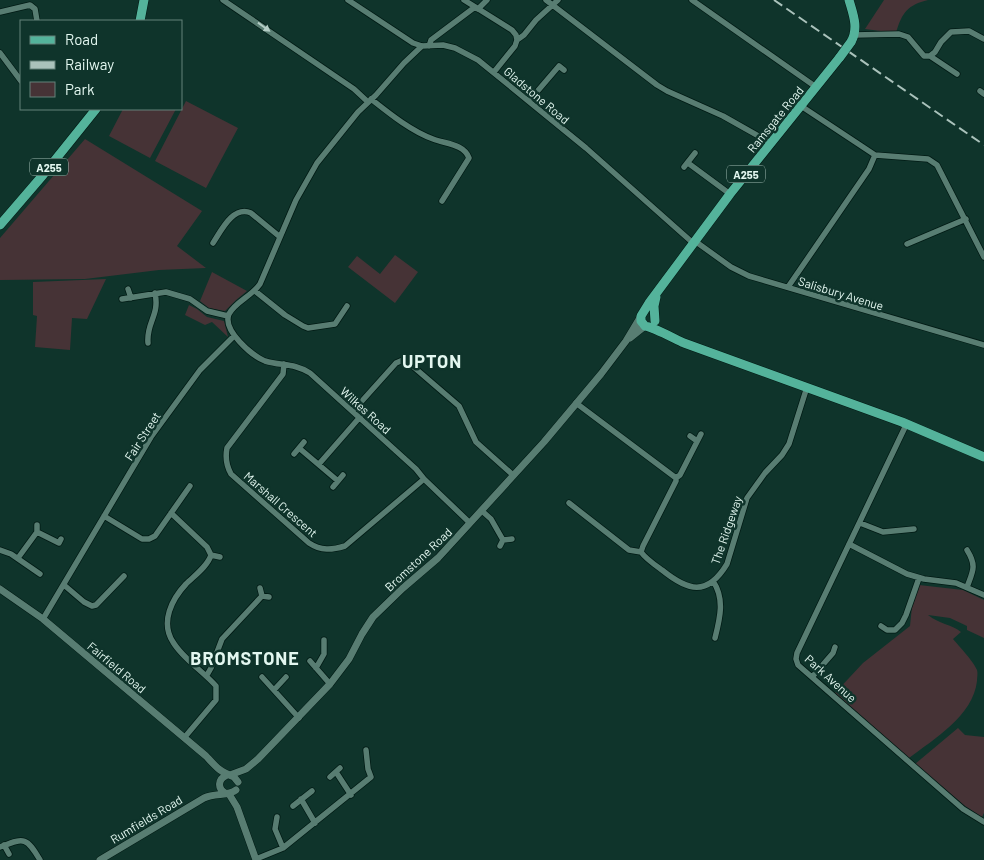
<svg xmlns="http://www.w3.org/2000/svg" width="984" height="860" font-family="Barlow,sans-serif">
	<style>
		.green { fill: #463336 }
		.lines { fill: none; stroke-linecap: round; stroke-linejoin: round }
		.minor-casing { stroke: #001a14; stroke-width: 7 }
		.tertiary-casing { stroke: #001a14; stroke-width: 8 }
		.primary-casing { stroke: #001a14; stroke-width: 10 }
		.minor { stroke: #587d72; stroke-width: 5.5 }
		.tertiary { stroke: #587d72; stroke-width: 7 }
		.primary { stroke: #54b39b; stroke-width: 9 }
		.rail { stroke: #aac2bb; stroke-width: 2; stroke-dasharray: 10 5; stroke-linecap: butt }
		.primary-bridge-casing { stroke: #001a14; stroke-width: 10; stroke-linecap: butt }
		.primary-bridge { stroke: #54b39b; stroke-width: 9 }
		.oneway { fill: #b2ccc4 }
		.labels { text-anchor: middle; dominant-baseline: central; stroke-width: 5; stroke-linejoin: round; paint-order: stroke }
		.shield { fill: #0f342b; stroke: #a3bcb5; stroke-width: 1 }
		.shield-label { font-size: 11px; font-weight: bold; fill: #e3f7f0 }
		.street-label { font-size: 12px; fill: #e3f7f0; stroke: #0f342b }
		.district-label { font-size: 18px; font-weight: bold; letter-spacing: 1px; fill: #e3f7f0; stroke: #0f342b }
	</style>
	<rect width="100%" height="100%" fill="#0f342b"/>
	<path class="green" d="M884,0H928C908,5 902,12 896,33L865,29Z
		M186,101L238,128L206,188L155,161Z
		M123,109H176L150,158L109,136Z
		M85,139L202,211L177,246L206,268L159,270L85,279L0,280V238Z
		M395,255L418,272L395,303L348,267L357,256L380,274Z
		M212,272L247,291L236,300L225,311L209,308L200,301Z
		M106,279L87,319L72,318L70,350L35,347L37,316L33,315V282Z
		M189,305L197,309L207,317L224,321L228,337L212,322L205,325L185,315Z
		M919,585L963,590L984,600V638L967,630V626L950,618L928,615C939,624 951,624 961,632L953,639C959,646 974,662 977,670C978,673 977,678 977,681C973,716 934,739 909,758L835,693L863,663L910,626L912,606Z
		M958,728L965,735L984,737V813L982,817L965,806L915,764Z"/>
	<g class="lines">
		<g class="minor-casing">
			<path id="minor" d="M223,0L354,89L368,102
				M348,0L413,43L422,46L443,45L455,48L478,60L586,148L693,243
				M464,0L512,30L516,35L517,40
				M546,0L657,85L667,91L723,116L771,143
				M692,0L816,87
				M478,9L487,0
				M0,12L30,5L35,9L37,21
				M854,35L899,34L908,37L924,56H930L935,52L941,42L951,32L969,31L984,39
				M422,46L404,63L376,95L358,112L317,163L296,200L260,284C252,296 235,302 229,314C222,330 252,356 265,361C282,366 294,363 310,373L416,469L424,479L470,523
				M429,46L431,40L475,7
				M0,53L21,81
				M930,56L957,74
				M494,72L515,46L517,40L524,35L536,20L558,0
				M980,91L984,94
				M371,99C390,114 411,131 433,139C446,144 464,144 469,158L442,201
				M529,101L559,66L564,70
				M801,106L875,155L928,159L937,165L984,257
				M688,163L730,194
				M684,167L695,153
				M213,243C221,231 233,205 251,213L279,236
				M699,244L731,267L749,276L984,345
				M907,244L966,219
				M788,287L869,169L875,155
				M128,289L131,298
				M255,291L285,315L303,326L308,328L335,324L347,306
				M122,299L166,292L190,299L207,311L228,316
				M148,343C146,322 160,316 155,293
				M284,364L283,374L227,448C225,458 226,465 231,474L309,543C321,551 332,550 345,546L424,479
				M576,403L676,478V481L643,546L641,552C646,559 655,565 662,570C688,591 707,597 727,564L747,498L765,473L782,455L789,444L807,387
				M353,411L396,363L403,360L409,363L459,406L476,442L513,475
				M907,423L797,653L796,659L798,665L963,809L984,822
				M690,436L697,441
				M299,448L338,481
				M294,454L304,442
				M319,464L360,417
				M676,478L680,475L701,434
				M333,487L343,475
				M569,503L629,550L641,552
				M482,511L491,519L503,540
				M171,513L207,547L211,555C208,566 194,576 186,584C172,599 160,622 173,642C183,659 203,671 216,686V700L184,738
				M104,516L142,539H149L155,536L190,486
				M860,523L883,532L914,529
				M37,532L59,543L61,539
				M849,544L907,574L924,579L956,583L984,595
				M500,546L503,540L512,539
				M0,550L11,554L40,574
				M967,550C977,566 973,571 967,587
				M211,555L220,557
				M18,558L37,532V525
				M713,581C725,599 720,618 715,638
				M64,585L84,602L92,606L96,605L124,576
				M260,588L262,596L269,597
				M43,619L151,437L200,370L234,336
				M881,626L887,630H895L902,623L906,615L919,578
				M310,661L330,684
				M316,668L324,654V640
				M207,675L211,668L222,639L262,596
				M813,676L833,653L835,647
				M262,677L299,718
				M274,690L286,677
				M336,772L351,795
				M330,777L340,768
				M301,799L315,823
				M293,806L312,791
				M277,817L275,829L283,848
				M4,845L9,854
				M0,847C24,838 26,836 40,860
				M256,859L283,848L371,777L368,769L366,750"/>
		</g>
		<g class="tertiary-casing">
			<path id="tertiary" d="M630,338L645,326
				M0,589L43,619L206,756C217,768 219,771 234,777L238,782
				M230,775L246,769L258,759L330,684L349,659L362,634L373,617L403,588L438,558L544,442L601,374L626,341L641,316
				M225,793C217,788 218,779 227,775
				M229,794L237,807L256,860
				M100,860L204,798C215,793 229,796 236,790"/>
		</g>
		<g class="primary-casing">
			<path id="primary" d="M849,0C853,14 859,28 851,42
				M140,21L144,0
				M840,57L730,194L649,303L641,316V321L645,326C653,327 675,339 684,343L902,422L984,457
				M0,225L43,175L96,109
				M655,321L654,306L656,297"/>
		</g>
		<use href="#minor" class="minor"/>
		<use href="#tertiary" class="tertiary"/>
		<use href="#primary" class="primary"/>
		<path class="rail" d="M774,0L984,145"/>
		<g class="primary-bridge-casing">
			<path id="primary-bridge" d="M840,57L851,42"/>
		</g>
		<use href="#primary-bridge" class="primary-bridge"/>
	</g>
	<defs><path id="oneway-solid" d="M-6-.8H1V-3.2L6.5 0L1 3.2V.8H-6Z" transform="scale(1.25)"/></defs>
	<use class="oneway" href="#oneway-solid" transform="translate(264 27) rotate(36)"/>
	<g class="labels">
		<g class="shield">
			<rect x="30" y="158.5" width="38" height="17" rx="4"/>
			<rect x="727" y="165.5" width="38" height="17" rx="4"/>
		</g>
		<g class="shield-label">
			<text x="49" y="167">A255</text>
			<text x="746" y="174">A255</text>
		</g>
		<g class="street-label">
			<text transform="translate(537 95) rotate(40)">Gladstone Road</text>
			<text transform="translate(775 119) rotate(-51)">Ramsgate Road</text>
			<text transform="translate(841 293) rotate(17)">Salisbury Avenue</text>
			<text transform="translate(366 410) rotate(42)">Wilkes Road</text>
			<text transform="translate(142 436) rotate(-57)">Fair Street</text>
			<text transform="translate(281 504) rotate(41)">Marshall Crescent</text>
			<text transform="translate(726 530) rotate(-71)">The Ridgeway</text>
			<text transform="translate(418 559) rotate(-43)">Bromstone Road</text>
			<text transform="translate(117 667) rotate(40)">Fairfield Road</text>
			<text transform="translate(831 678) rotate(42)">Park Avenue</text>
			<text transform="translate(146 819) rotate(-31)">Rumfields Road</text>
		</g>
		<g class="district-label">
			<text x="432" y="361">UPTON</text>
			<text x="245" y="658">BROMSTONE</text>
		</g>
	</g>
	<rect x="20" y="20" width="162" height="90" fill="#0f342b" stroke="#64827a"/>
	<rect x="30" y="36" width="25" height="8" fill="#54b39b" stroke="#64827a"/>
	<text x="65" y="45" font-size="15" fill="#e3f7f0">Road</text>
	<rect x="30" y="61" width="25" height="8" fill="#aac2bb" stroke="#64827a"/>
	<text x="65" y="70" font-size="15" fill="#e3f7f0">Railway</text>
	<rect x="30" y="82" width="25" height="15" fill="#463336" stroke="#64827a"/>
	<text x="65" y="95" font-size="15" fill="#e3f7f0">Park</text>
</svg>
